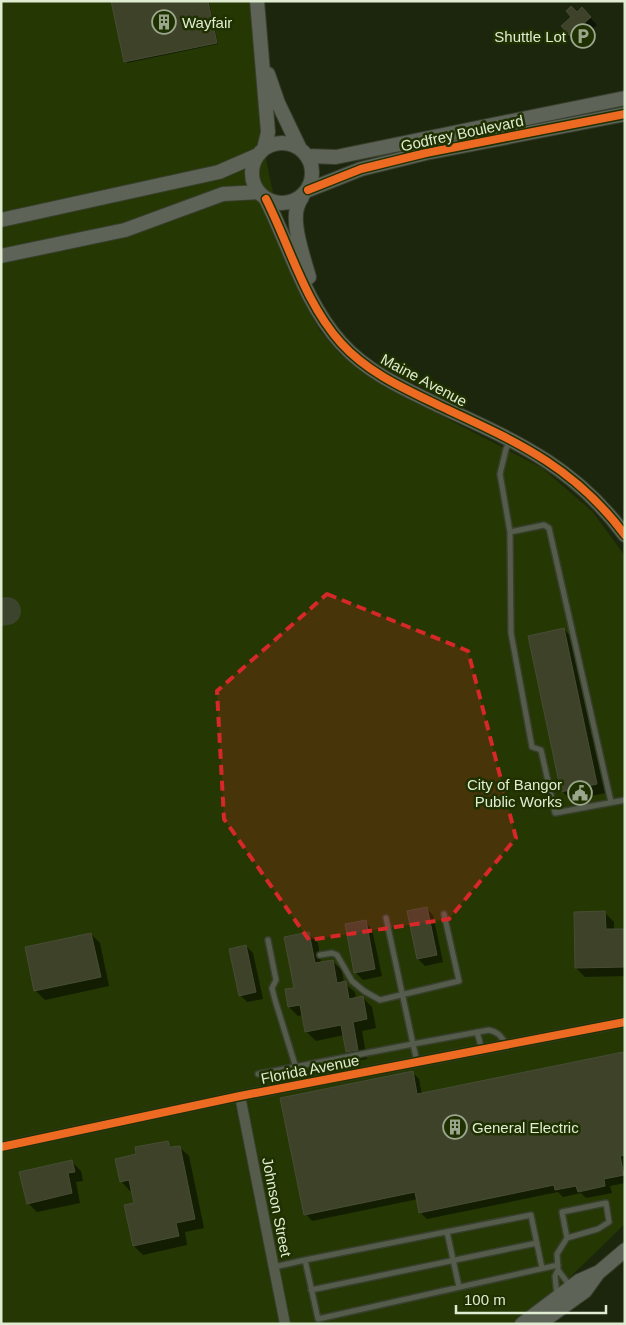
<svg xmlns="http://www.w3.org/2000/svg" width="626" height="1325" font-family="Arial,sans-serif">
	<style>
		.built { fill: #253702 }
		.shadow { fill: #0007 }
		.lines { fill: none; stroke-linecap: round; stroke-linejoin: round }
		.taxiway { stroke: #3c442e; stroke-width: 28 }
		.building { fill: #3e4229; stroke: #474c36 }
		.lane-casing { stroke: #383f2d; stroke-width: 8 }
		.street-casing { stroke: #383f2d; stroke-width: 12 }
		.secondary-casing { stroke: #383f2d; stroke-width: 16 }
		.lane { stroke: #555c4b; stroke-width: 5 }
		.street { stroke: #555c4b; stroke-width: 10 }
		.secondary { stroke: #5d6356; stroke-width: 14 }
		.cycleway-casing { stroke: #1f3001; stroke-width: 11 }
		.cycleway { stroke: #ed6a23; stroke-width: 8 }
		.marked { fill: #d62828; fill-opacity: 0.2; stroke: #d62828; stroke-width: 4; stroke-dasharray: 10 6; stroke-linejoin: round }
		.labels { text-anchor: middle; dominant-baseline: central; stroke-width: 5; stroke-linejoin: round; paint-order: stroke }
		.poi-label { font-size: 15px; fill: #e0ecd2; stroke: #1f3001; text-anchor: start }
		.street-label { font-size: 15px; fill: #e0ecd2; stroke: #1f3001 }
	</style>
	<rect width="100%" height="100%" fill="#1c260c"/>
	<path class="built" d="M1,1H263V145L283,240L292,271L304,302L320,331L340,354L377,380L415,402L542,468L592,511L625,556V1224L562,1285L515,1324H1Z"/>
	<path class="shadow" d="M112,1H209L218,44L127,63L125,61Z
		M582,9L597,25L578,42L563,26Z
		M564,629L573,639L606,793L571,800L562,791Z
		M426,908L433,915L443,962L425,966L418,959L408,912Z
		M605,913L614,922V931L625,930V976L585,977L576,968Z
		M365,922L372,929L382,976L363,980L356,973Z
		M91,934L100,943L109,986L45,1000L35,990Z
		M308,934L318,943L321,963L332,961L342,970L344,983L355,992L356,999L362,997L372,1007L376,1028L362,1031L367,1059L356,1061L347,1052L344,1035L316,1041L306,1031L303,1015L298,1016L289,1007L295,989Z
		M246,946L253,953L263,999L247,1002L240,995Z
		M622,1053L625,1055V1183L610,1186L612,1193L586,1198L581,1193L563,1197L558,1192L427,1219L420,1212L418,1199L312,1221L306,1214L412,1072L419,1079L422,1095Z
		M167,1142L173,1148L179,1147L189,1156L204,1228L185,1232L187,1245L143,1255L134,1246L135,1204L132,1190L130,1191L121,1181L137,1155Z
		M72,1162L81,1171L83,1181L76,1182L80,1203L37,1212L28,1203Z"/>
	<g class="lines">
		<path class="taxiway" d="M1,612L7,611"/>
	</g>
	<path class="building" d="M111,1H208L217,43L124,62Z
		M571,6L577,12L582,7L591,17L570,36L561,26L571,17L566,11Z
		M564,628L597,784L561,792L528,636Z
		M427,907L437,955L417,959L407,911Z
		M605,911L606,929H625V967L575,968L574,912Z
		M366,920L375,969L354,973L345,924Z
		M309,932L315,963L333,960L337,983L346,981L349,999L363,996L367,1019L353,1022L358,1050L346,1052L341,1025L305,1032L300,1005L288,1007L285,989L294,988L284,937Z
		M91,933L101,977L34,991L25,947Z
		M246,945L256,992L239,996L229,949Z
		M623,1052L625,1060V1155L620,1156L624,1175L604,1179L605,1186L578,1192L576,1186L555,1190L554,1185L419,1213L415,1192L304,1215L280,1098L413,1071L417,1094Z
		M168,1141L170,1147L180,1146L195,1219L176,1223L179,1236L133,1246L124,1205L134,1203L129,1180L120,1182L115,1159L136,1154L135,1147Z
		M72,1160L75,1172L68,1173L72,1193L27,1204L19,1172Z"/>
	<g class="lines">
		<g class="lane-casing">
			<path id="lane" d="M510,440L506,449L500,474L510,532L511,633L532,747L541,750L555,813L625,800
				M510,532L544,525L549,528L611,802
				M386,918L413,1044L489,1030C499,1032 501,1037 507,1045
				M268,940L276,980L272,988L275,1000L301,1084
				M320,955L332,953L337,955L352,981L364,991L380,1000L459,981L444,914
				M477,1032L482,1050
				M258,1074L413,1044L417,1062
				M447,1232L459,1287
				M274,1267L305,1260
				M542,1268L531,1215L305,1260L318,1319L558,1265
				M558,1270L570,1286
				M311,1290L537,1243
				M557,1296L555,1276L558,1270L557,1254L567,1238L562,1212L606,1203L609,1222L598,1229L567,1238"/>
		</g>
		<g class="street-casing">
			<path id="street" d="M240,1096L285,1324
				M1,1147L240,1096L625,1022"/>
		</g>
		<g class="secondary-casing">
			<path id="secondary" d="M257,1L268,132L264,149
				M268,74L278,103L300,149
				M252 173a30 30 0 1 1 60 0a30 30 0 1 1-60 0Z
				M308,156L336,157L625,98
				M308,190L361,169L426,153L625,114
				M302,197C300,200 298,204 297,208C292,226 304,259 309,277
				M266,199C290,247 305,303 341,343C368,373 405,389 440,406C515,441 574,466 625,535
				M1,220L219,172L258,155
				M1,256L125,230L223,194L259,192
				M522,1324L579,1281L597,1273
				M539,1324L585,1291L598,1273L625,1250"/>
		</g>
		<use href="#lane" class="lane"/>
		<use href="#street" class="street"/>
		<use href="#secondary" class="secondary"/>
		<g class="cycleway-casing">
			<path id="cycleway" d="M308,190L361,169L426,153L625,114
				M266,199C290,247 305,303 341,343C368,373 405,389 440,406C515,441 574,466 625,535
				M1,1147L240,1096L625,1022"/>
		</g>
		<use href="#cycleway" class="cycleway"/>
	</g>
	<path class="marked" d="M327,594L468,651L516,838L449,919L309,940L224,819L217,691Z"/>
	<defs>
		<g id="building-ring" transform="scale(1.25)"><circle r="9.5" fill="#1f3001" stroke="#9ba78d" stroke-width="1.5"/><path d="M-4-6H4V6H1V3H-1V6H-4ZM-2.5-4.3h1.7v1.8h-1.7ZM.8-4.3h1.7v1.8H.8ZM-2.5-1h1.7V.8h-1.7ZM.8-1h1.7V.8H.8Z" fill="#9ba78d"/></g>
		<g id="parking-ring" transform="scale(1.25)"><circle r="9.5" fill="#1f3001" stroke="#9ba78d" stroke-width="1.5"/><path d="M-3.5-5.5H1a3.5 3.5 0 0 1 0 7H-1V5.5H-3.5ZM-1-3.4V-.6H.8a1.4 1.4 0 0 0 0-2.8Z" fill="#9ba78d"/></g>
		<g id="civic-ring" transform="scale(1.25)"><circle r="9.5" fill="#1f3001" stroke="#9ba78d" stroke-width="1.5"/><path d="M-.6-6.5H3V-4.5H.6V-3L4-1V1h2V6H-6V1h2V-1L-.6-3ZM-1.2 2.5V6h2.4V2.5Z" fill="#9ba78d"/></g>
	</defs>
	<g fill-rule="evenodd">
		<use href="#building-ring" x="164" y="22"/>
		<use href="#parking-ring" x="583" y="36"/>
		<use href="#civic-ring" x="580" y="793"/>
		<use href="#building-ring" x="455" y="1127"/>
	</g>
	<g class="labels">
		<g class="poi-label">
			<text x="182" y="22">Wayfair</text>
			<text x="566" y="36" text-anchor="end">Shuttle Lot</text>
			<text x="562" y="784" text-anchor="end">City of Bangor<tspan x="562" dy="17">Public Works</tspan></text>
			<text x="472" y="1127">General Electric</text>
		</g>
		<g class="street-label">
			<text transform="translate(462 133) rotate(-12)">Godfrey Boulevard</text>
			<text transform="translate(424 380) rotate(28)">Maine Avenue</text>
			<text transform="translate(310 1069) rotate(-11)">Florida Avenue</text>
			<text transform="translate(277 1207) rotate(79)">Johnson Street</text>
		</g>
	</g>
	<rect width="626" height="1325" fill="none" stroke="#e0ecd2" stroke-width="5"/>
	<path d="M456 1305v8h150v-8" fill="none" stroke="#e0ecd2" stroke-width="2.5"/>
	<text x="464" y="1305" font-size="15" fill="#e0ecd2" stroke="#1f3001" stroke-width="4" paint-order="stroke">100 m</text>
</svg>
